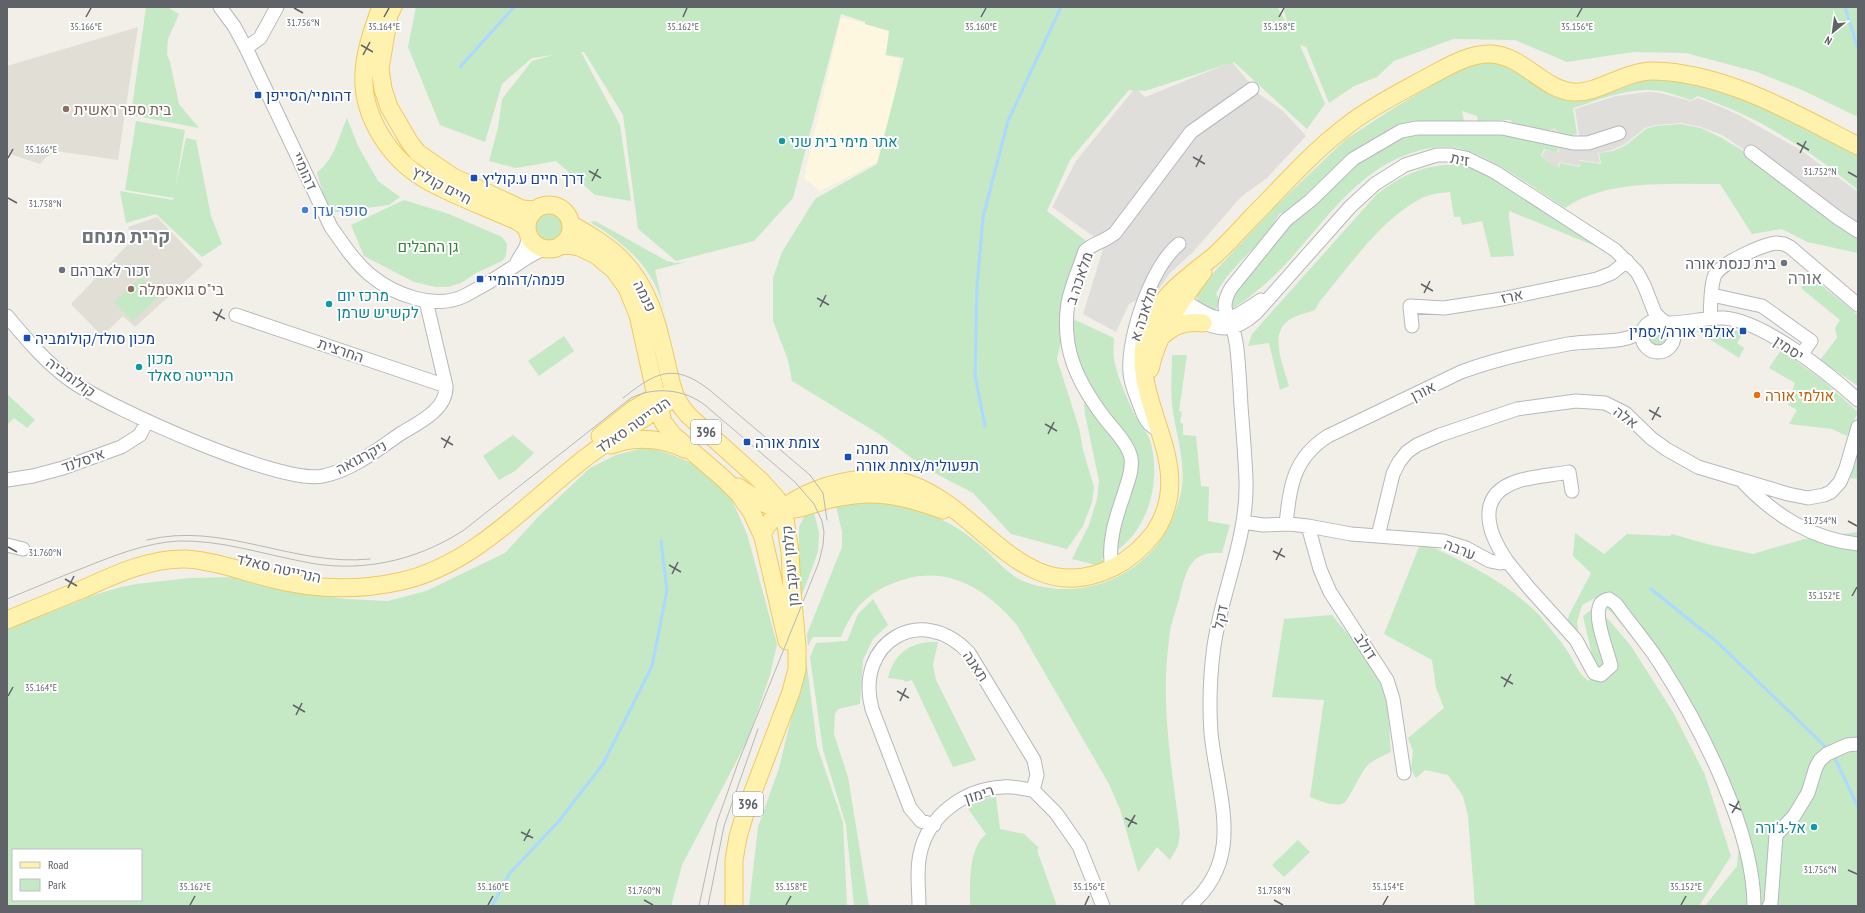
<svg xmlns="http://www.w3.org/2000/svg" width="1865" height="913" font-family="'PT Sans Narrow',Heebo,sans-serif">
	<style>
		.commercial { fill: #fef7e0 }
		.industrial { fill: #e0deda }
		.education { fill: #e1ded6 }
		.green { fill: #c5e8c5; fill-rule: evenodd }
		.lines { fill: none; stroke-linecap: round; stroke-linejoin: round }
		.stream { stroke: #aadaff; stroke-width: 3 }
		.minor-casing { stroke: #b5b8bc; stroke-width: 15 }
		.major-casing { stroke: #f2c960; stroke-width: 19 }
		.minor { stroke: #fff; stroke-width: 13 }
		.major { stroke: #fff2af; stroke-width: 17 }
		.tram { stroke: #b6b7b8; stroke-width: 1 }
		.ticks { fill: none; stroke: #5f6368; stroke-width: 1.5 }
		.transit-dot { fill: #1a4fb4; stroke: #fff; stroke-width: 1.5 }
		.education-dot { fill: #8d6e63; stroke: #fff; stroke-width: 1.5 }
		.culture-dot { fill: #0f9aa8; stroke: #fff; stroke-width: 1.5 }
		.shop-dot { fill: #3f7fe0; stroke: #fff; stroke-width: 1.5 }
		.worship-dot { fill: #6b7280; stroke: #fff; stroke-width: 1.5 }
		.food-dot { fill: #e8710a; stroke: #fff; stroke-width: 1.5 }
		.labels { text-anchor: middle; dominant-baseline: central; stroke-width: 4; stroke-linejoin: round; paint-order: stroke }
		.shield { fill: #fff; stroke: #8f9295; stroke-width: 1 }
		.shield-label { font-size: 14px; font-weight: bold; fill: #5f6368 }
		.transit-label { font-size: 15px; fill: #164399; stroke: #fff; text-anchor: start }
		.education-label { font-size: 15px; fill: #785e54; stroke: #fff; text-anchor: start }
		.culture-label { font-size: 15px; fill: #0d838f; stroke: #fff; text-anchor: start }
		.street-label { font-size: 15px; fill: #5f6368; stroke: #fff }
		.shop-label { font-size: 15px; fill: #366cbe; stroke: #fff; text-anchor: start }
		.park-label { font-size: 15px; fill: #348238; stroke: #fff }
		.worship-label { font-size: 15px; fill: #5b616d; stroke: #fff; text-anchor: end }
		.food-label { font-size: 15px; fill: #c56008; stroke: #fff; text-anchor: start }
		.quarter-label { font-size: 17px; fill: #70757a; stroke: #fff }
		.district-label { font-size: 19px; font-weight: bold; fill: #70757a; stroke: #fff }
		.ticks-label { font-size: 10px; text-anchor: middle; fill: #5f6368; stroke: #fff; stroke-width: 4; stroke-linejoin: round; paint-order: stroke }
	</style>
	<rect width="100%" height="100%" fill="#f1efe8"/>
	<path class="commercial" d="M841,18L890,28L885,55L900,59L890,143L879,161L820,191L804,178Z"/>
	<path class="industrial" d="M1232,62L1259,94L1283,111L1306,136L1267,178L1241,197L1193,252L1170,273L1159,289L1129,304L1116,332L1083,314L1104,246L1093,236L1052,207L1076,161L1135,88L1145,97Z
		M1647,92L1660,93L1691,101L1698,98L1721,107L1739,115L1802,151L1858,192V237L1830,218L1743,149L1722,135L1701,127L1681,123L1656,125L1645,128L1625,144L1612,150L1598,153L1600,163L1579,160V166L1559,162L1558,167L1554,166L1542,156L1545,150L1556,153L1559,151V148L1547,133L1554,129L1564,138L1579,136L1575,109L1616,96Z"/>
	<path class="education" d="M138,27L118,160L56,151L45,158L40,164L7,153V66Z
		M157,217L203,265L135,327L123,316L102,336L71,304L133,239L128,227Z"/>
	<path class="green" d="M146,7H167L179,14L168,39L167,55L170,62L179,104L199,128L131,115Z
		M416,7H1277L1288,25L1283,7H1858V117L1802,90L1757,72L1686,53L1633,52L1567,62L1515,40L1453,39L1394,61L1377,77L1354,86L1329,103L1306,47L1300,45L1325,104L1307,129L1234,62L1145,91L1129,90L1070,160L1047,211L1085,240L1057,359L1079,428L1083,450L1094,487L1092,502L1083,526L1067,549L1011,534L973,493L925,468L879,434L792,381L788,360L773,321V278L782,252L815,199L877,164L904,58L886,55L889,31L865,24V22L841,14L793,198L754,241L676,261L638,229L623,115L584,52H581L620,125L631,201L595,195L556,161L516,168L489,161L498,128L502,99L532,61L553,55L532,58L502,84L485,142L440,125L408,47Z
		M1500,62L1548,89L1658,78L1682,80L1738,94L1858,152V190C1822,160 1780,131 1738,112C1725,106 1711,101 1698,96L1691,100C1681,97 1671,93 1661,91C1631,86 1601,99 1573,108L1577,134L1564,137L1554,128L1547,132L1516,126L1510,120L1478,121L1477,116L1462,111L1464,121L1415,122L1395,126L1350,153L1285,214L1280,213C1274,222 1268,233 1260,241C1244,259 1227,272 1216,294L1219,300L1216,311L1198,301L1196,293L1198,289L1277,205L1345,140L1389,111L1459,69L1472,63Z
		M347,118L358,146L378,181L400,197L389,205L329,213L317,173C336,156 337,141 347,118Z
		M136,121L185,130L175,189L186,138L196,140L211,216L222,244L202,257L156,214L126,223L120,191L173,200L174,198L125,190Z
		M1680,124L1701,128L1720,137L1740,149L1830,220L1858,239V253L1807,242L1782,229L1752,234L1720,184C1672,184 1605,179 1565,208C1537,190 1498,161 1468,151C1451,145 1436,146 1418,151C1346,170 1312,247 1258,290C1248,298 1240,305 1228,310L1229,302L1278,235L1364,155L1411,132L1493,131L1556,146L1559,148L1556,153L1544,149L1541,156L1554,166L1559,167L1560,163L1580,167L1579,161L1601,164L1599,153L1613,151L1626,145L1646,129L1656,126Z
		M1457,164L1467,166L1482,172L1592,240L1605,250L1509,211V218L1514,256L1491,257L1482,221L1462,225L1460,217H1454L1450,192C1440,193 1429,194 1420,199C1381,219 1348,268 1320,301L1315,310C1307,313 1296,315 1289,320C1268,334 1284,367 1289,386L1280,390L1269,343L1248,346L1252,334L1377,194C1406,173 1421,166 1457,164Z
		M404,200L449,214L502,237L507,244L506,256L502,261L476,273L461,283L448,287H436L414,282L364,256L351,225Z
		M532 227a17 17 0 1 1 34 0a17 17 0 1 1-34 0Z
		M595,221L667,261L676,263L686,262L655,270L670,336C666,322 664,305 658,291C645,260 618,239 590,222Z
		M1810,276L1858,315V386L1820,360L1837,338L1835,328L1840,320L1801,288Z
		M141,277L159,296L133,321L114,302Z
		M1071,318L1114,338C1114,345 1113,353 1114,359C1117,377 1128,401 1136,417C1140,424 1147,432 1150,440C1163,485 1146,541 1101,559L1116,570L1072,559L1089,525L1097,499L1099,481L1085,414L1082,375L1072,346Z
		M1716,327L1744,332L1737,343L1744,348L1739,358L1697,331Z
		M1646,334H1659L1667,341L1655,346Z
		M564,336L574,351L539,376L528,361Z
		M1781,350L1821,379L1858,412L1847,436L1832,429L1789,424L1797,410L1788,405C1793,398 1791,391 1795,383L1769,368Z
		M1172,355H1187L1179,411L1182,412L1180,422L1183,424V435L1196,436L1201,486L1209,487L1208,521L1230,525L1222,553C1188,550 1186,573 1179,599C1175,613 1170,626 1169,640C1160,705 1172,769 1180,833L1178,846L1170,860L1157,847L1138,872L1121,812L1109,784L1017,625C983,585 941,561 889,585C864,596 851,612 841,637H813L808,646L807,634L842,547V532L836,506C844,504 854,501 862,501C906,501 948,517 981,546C996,559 1008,576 1028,583C1088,603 1154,572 1175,512C1178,504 1181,495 1182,486C1185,461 1177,437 1173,412C1170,393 1172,373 1172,355Z
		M7,394L35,420L27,428L14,418L7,425Z
		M513,435L534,453L515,471L499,480L483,456Z
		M1858,445V478L1852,479L1850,477L1855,450Z
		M647,447L670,454L699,466L732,500L747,534L777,644L770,675L748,739L682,865L671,906H7V629L94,595L121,587L136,584L189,578L236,577L300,592L345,599L388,601L426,591L505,553L538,517L590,468L616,455ZM13,850H141V900H13Z
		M814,513L819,533L818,552L799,603V527L804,517Z
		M1858,532V906H1705L1737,866L1739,845L1700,740L1662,675L1613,614L1595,598L1582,605L1577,622L1584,668L1565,629L1569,615L1591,573L1573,556L1575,533L1604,554L1627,534L1670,536L1672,534L1707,544L1753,554L1804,539Z
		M1421,542C1464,561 1507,582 1540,616C1549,627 1560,640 1568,652C1575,663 1578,674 1589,681L1596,672L1583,616L1594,608L1609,620L1631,646L1673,712L1705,775L1731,856L1699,906H1475L1468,816L1463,796L1448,775L1425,770L1416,778L1411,769L1413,751L1408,738L1444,708L1436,688L1432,660L1384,634Z
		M873,599L888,625L873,639L863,660L860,704L838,709L835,714L834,734L848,777L869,906H854L846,825L823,750L810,657L816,643L847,641L858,614Z
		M1332,615C1353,641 1377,664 1385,697C1390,714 1389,735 1391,752C1383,756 1372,760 1366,767C1361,773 1347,802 1344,803C1335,808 1319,800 1310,797L1324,700L1272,697L1284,619Z
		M930,642H938L933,665L936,680L976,760L953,767L912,680L905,682L904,680L888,678C894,655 907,644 930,642Z
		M806,658L817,746L843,822L847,906H749L758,827L779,768Z
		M996,797L1000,829L1024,834L1039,848L1037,850L1057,906H970C970,884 968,849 986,834L966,806L985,798Z
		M1298,840L1310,852L1284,877L1272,865Z"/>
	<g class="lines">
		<path class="stream" d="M1845,7L1858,49
			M460,67L514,7
			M985,426L975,375L977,287L983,217L1008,121L1061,7
			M1651,589L1717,642L1829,750
			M1833,754L1858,807
			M492,906L510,873L559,821L603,764L652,666L667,590L661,541"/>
		<g class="minor-casing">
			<path id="minor" d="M220,7L234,26L246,48L331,227C343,244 354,261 369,274C394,295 436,311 466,295C483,286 500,276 516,265C525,259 534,252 545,249
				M246,48L260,38L277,7
				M1751,152L1838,218L1858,231
				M517,262L526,247L529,236
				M1712,295L1762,306L1811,341L1801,355
				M1175,297C1196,304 1213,327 1237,315C1245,311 1253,305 1261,300
				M1173,301C1178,308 1186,313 1195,318C1219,332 1235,332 1256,313L1350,207L1375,184L1405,165L1437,155H1451L1466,158L1495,172L1615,250L1637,272L1644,285L1655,313L1664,322
				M236,315L446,386
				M7,316C27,340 47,364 73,382C112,409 281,485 323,476C352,470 377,450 400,434C418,423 447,410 446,386L426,301
				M1710,318C1711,305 1710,290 1714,277C1718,264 1762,245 1776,243L1784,244L1790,247L1858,305
				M1642 336a16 16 0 1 1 32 0a16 16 0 1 1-32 0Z
				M1666,323C1685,324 1704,317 1724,318C1764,321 1828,373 1858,400
				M1412,326L1410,306L1444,308L1502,299L1597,279L1612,273L1627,261
				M1160,430C1148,427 1144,417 1140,406C1136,395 1131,385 1130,373C1127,338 1151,267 1179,244
				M7,480L33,476L63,468L121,447L140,435L147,421
				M1744,483C1774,515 1814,540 1858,544
				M1243,522L1263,525L1289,524L1308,526L1351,534L1443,541L1466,548L1490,561L1500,563L1507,561C1487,532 1475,495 1518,481C1534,476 1553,475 1569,472L1572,491
				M1286,524C1290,487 1293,458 1328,436L1461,372C1496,359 1532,351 1568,344C1592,339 1625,346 1645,329
				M1308,526L1320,569L1330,592L1387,680L1393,699L1404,773
				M1378,536L1393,474L1399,462L1407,452L1417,445L1440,435L1517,409L1576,401L1605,403L1625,413L1651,438L1666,449L1698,467L1788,494L1808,498L1824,495L1831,492L1840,482L1846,468L1858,427
				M7,545L23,549
				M1507,561L1529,588L1576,640L1594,673L1601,675L1611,666C1608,652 1595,622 1599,608C1600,602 1604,600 1609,599L1616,604C1631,625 1648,644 1661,665C1701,728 1754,831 1754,906
				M1112,568C1107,544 1116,517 1124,494C1127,483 1133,471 1131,458C1128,443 1112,428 1103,416C1077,381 1061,348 1068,303C1071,286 1080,267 1085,251C1093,243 1104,242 1115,233L1191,132L1252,89
				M1033,790L1056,813L1079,846L1103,906
				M934,825L921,821L910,808L872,709C854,642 922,602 969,653L1034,760L1037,775L1033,790
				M919,906C919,889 916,871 920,854C928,815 965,789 1003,787C1013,786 1023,789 1033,790
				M1189,906C1247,858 1217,795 1211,733C1209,704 1210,675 1214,646C1222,590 1248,537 1246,480C1245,455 1243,431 1241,406C1240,387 1239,368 1237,349C1236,342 1235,334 1232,327C1230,320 1225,313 1225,306C1225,299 1228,293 1231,288L1286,220L1311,200L1353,159L1401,131L1417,128H1502L1573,143H1588L1619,133
				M1769,906L1771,903L1776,835L1794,816L1808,793L1816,767L1820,760L1827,754L1847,745L1858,744"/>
		</g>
		<g class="major-casing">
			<path id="major" d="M381,7C374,25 365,53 364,72C361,116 390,160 428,181C457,197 488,208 517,221L527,228
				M393,7L389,15L380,69L383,89L389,107L410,143L418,153L453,177L522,209L535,210
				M527 227a22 22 0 1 1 44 0a22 22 0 1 1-44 0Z
				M571,224C588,234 605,244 619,257C655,291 660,340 672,386C675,397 680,407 689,416L761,481L777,499L785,519L790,552L792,591L797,646V669L791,692L746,810L738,837L734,860V906
				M562,244L579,247L596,255L614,270L627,288L638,315L655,391L663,422L673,435L724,479L739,494L752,513L763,537L787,641
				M1161,337C1174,325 1185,321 1203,323
				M1150,369C1158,331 1180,303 1203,272
				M600,436L634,409L656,396L675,397
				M611,445C636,436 661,438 685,449
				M738,487C751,495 766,507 782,509C797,511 809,505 823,501C837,497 851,495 865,494C892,493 918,501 943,510
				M762,534C776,508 800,495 827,486C854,478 883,475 910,484C983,509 1024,612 1114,567C1130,559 1143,547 1154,533C1202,462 1123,400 1148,328C1160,295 1188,277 1214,256C1227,244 1239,231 1251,218C1281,188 1310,154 1344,128C1369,108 1399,93 1428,77C1447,67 1469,53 1491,54C1524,56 1542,89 1573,92C1598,94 1624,71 1653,71C1724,72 1796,114 1858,146
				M7,620C32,610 57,599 83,589C114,575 150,558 186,559C216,561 244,572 273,579C316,590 358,591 402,581C476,564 530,500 589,455C616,435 647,417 675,397"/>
		</g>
		<use href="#minor" class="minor"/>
		<use href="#major" class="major"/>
		<path class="tram" d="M623,398C657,371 675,362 712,392L810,475L823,493L827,520
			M147,540C223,521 294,567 370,559
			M7,599C32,589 57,578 83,568C113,556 145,543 178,541C220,540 259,553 300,561C357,574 415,562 464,530L631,398C655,386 685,389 706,406L795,482L814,504L822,521L824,532L823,545L819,562L738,763L717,822L699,906
			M708,906L724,826L758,729"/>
	</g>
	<path class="ticks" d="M294,8L303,13M86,17L91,8M384,17L389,8M683,17L687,8M981,17L986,8M1279,17L1284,8M1577,17L1582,8M361,45L373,52M363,55L370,42M1797,143L1809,150M1800,153L1806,141M1193,157L1205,164M8,158L13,149M1196,167L1202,155M589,171L601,178M1848,172L1857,177M592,181L598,169M8,198L17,203M1421,284L1433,291M1424,293L1430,281M817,298L829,305M820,307L826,295M213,312L225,319M216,321L222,309M1649,410L1661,417M1652,420L1659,407M1045,424L1057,431M1048,434L1054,422M441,438L453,445M444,448L450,436M1848,521L1857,526M8,547L17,552M1273,551L1285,557M1276,560L1282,548M669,565L681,572M672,574L678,562M65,579L77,586M68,588L74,576M1852,596L1857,587M1501,677L1513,684M1504,687L1511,674M897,691L909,698M8,696L13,687M900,701L906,688M293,705L305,712M296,715L302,703M1729,804L1741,810M1732,813L1739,801M1125,818L1137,824M1128,827L1135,815M521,832L533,838M524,841L530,829M1848,870L1857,874M644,900L653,905M1274,900L1283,905M190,905L195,896M488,905L493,896M786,905L791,896M1085,905L1089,896M1383,905L1388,896M1681,905L1686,896"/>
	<g class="transit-dot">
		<rect x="254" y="91" width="8" height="8" rx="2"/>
		<rect x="470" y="174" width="8" height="8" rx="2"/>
		<rect x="476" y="275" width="8" height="8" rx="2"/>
		<rect x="1739" y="327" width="8" height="8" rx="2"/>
		<rect x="23" y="334" width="8" height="8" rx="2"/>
		<rect x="743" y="438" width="8" height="8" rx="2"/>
		<rect x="844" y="453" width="8" height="8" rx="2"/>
	</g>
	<g class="education-dot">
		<circle cx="66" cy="109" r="4"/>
		<circle cx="131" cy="289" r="4"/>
	</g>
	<g class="culture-dot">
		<circle cx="782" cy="141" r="4"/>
		<circle cx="329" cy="304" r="4"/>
		<circle cx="139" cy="367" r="4"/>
		<circle cx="1814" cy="827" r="4"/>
	</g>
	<circle class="shop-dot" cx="305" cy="210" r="4"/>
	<g class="worship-dot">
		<circle cx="1784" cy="263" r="4"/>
		<circle cx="62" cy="270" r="4"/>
	</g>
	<circle class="food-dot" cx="1757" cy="395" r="4"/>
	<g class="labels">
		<g class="shield">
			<rect x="691" y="420" width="30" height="24" rx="3"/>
			<rect x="733" y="792" width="30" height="24" rx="3"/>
		</g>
		<g class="shield-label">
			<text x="706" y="432">396</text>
			<text x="748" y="804">396</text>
		</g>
		<g class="transit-label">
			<text x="266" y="95">דהומיי/הסייפן</text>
			<text x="482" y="178">דרך חיים ע.קוליץ</text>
			<text x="488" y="279">פנמה/דהומיי</text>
			<text x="1735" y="331" text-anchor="end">אולמי אורה/יסמין</text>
			<text x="35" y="338">מכון סולד/קולומביה</text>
			<text x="755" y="442">צומת אורה</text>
			<text x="856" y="448">תחנה<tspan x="856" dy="17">תפעולית/צומת אורה</tspan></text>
		</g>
		<g class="education-label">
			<text x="74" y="109">בית ספר ראשית</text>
			<text x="139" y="289">בי"ס גואטמלה</text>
		</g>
		<g class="culture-label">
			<text x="790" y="141">אתר מימי בית שני</text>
			<text x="337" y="295">מרכז יום<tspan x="337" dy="17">לקשיש שרמן</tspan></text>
			<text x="147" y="358">מכון<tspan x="147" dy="17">הנרייטה סאלד</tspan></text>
			<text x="1806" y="827" text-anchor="end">אל-ג'ורה</text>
		</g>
		<g class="street-label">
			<text transform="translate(1460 159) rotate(12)">זית</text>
			<text transform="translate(305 171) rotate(65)">דהומיי</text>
			<text transform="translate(442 185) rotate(28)">חיים קוליץ</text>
			<text transform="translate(1079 278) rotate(-71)">מלאכה ב</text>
			<text transform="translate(645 296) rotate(64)">פנמה</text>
			<text transform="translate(1512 296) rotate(-11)">ארז</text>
			<text transform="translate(1143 314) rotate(-72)">מלאכה א</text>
			<text transform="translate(1789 348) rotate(33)">יסמין</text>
			<text transform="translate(341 350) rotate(19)">החרצית</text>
			<text transform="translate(71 377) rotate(36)">קולומביה</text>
			<text transform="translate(1423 391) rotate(-26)">אורן</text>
			<text transform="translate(1626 417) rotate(37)">אלה</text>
			<text transform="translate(633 425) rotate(-35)">הנרייטה סאלד</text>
			<text transform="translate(361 457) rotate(-28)">ניקרגואה</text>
			<text transform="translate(83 460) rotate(-19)">איסלנד</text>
			<text transform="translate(1460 549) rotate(22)">ערבה</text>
			<text transform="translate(790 566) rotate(-95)">קלמן יעקב מן</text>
			<text transform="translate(279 568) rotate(13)">הנרייטה סאלד</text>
			<text transform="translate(1220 617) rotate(-78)">דקל</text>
			<text transform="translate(1366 646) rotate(56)">דולב</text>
			<text transform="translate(976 666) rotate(56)">תאנה</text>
			<text transform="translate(979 794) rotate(-18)">רימון</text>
		</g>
		<g class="shop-label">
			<text x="313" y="210">סופר עדן</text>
		</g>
		<g class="park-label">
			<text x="428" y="246">גן החבלים</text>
		</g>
		<g class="worship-label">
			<text x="1776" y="263">בית כנסת אורה</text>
			<text x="70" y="270" text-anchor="start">זכור לאברהם</text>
		</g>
		<g class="food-label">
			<text x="1765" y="395">אולמי אורה</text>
		</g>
		<g class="quarter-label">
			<text x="1805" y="278">אורה</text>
		</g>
		<g class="district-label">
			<text x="126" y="236">קרית מנחם</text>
		</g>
	</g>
	<g class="ticks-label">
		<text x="303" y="26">31.756°N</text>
		<text x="86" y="30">35.166°E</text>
		<text x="384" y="30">35.164°E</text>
		<text x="683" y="30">35.162°E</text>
		<text x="981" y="30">35.160°E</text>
		<text x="1279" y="30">35.158°E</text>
		<text x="1577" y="30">35.156°E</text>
		<text x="41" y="153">35.166°E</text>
		<text x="1820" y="175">31.752°N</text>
		<text x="45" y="207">31.758°N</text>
		<text x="1820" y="524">31.754°N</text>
		<text x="45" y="556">31.760°N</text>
		<text x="1824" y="599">35.152°E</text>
		<text x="41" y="691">35.164°E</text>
		<text x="1820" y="873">31.756°N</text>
		<text x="195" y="890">35.162°E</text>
		<text x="493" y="890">35.160°E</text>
		<text x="791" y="890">35.158°E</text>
		<text x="1089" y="890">35.156°E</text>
		<text x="1388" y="890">35.154°E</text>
		<text x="1686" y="890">35.152°E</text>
		<text x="644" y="894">31.760°N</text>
		<text x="1274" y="894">31.758°N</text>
	</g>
	<rect width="1865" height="913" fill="none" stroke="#5f6368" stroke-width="16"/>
	<rect x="12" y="849" width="130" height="52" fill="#ffffff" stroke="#bfc1c3"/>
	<rect x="20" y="862" width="20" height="6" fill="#fff2af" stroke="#bfc1c3"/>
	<text x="48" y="869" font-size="12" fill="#5f6368">Road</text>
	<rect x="20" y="879" width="20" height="12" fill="#c5e8c5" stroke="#bfc1c3"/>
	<text x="48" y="889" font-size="12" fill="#5f6368">Park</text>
	<g transform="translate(1833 32) rotate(209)" stroke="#ffffff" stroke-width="3" paint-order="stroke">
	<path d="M0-3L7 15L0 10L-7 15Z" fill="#5f6368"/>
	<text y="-6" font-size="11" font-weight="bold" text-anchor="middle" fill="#5f6368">N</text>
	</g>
</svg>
